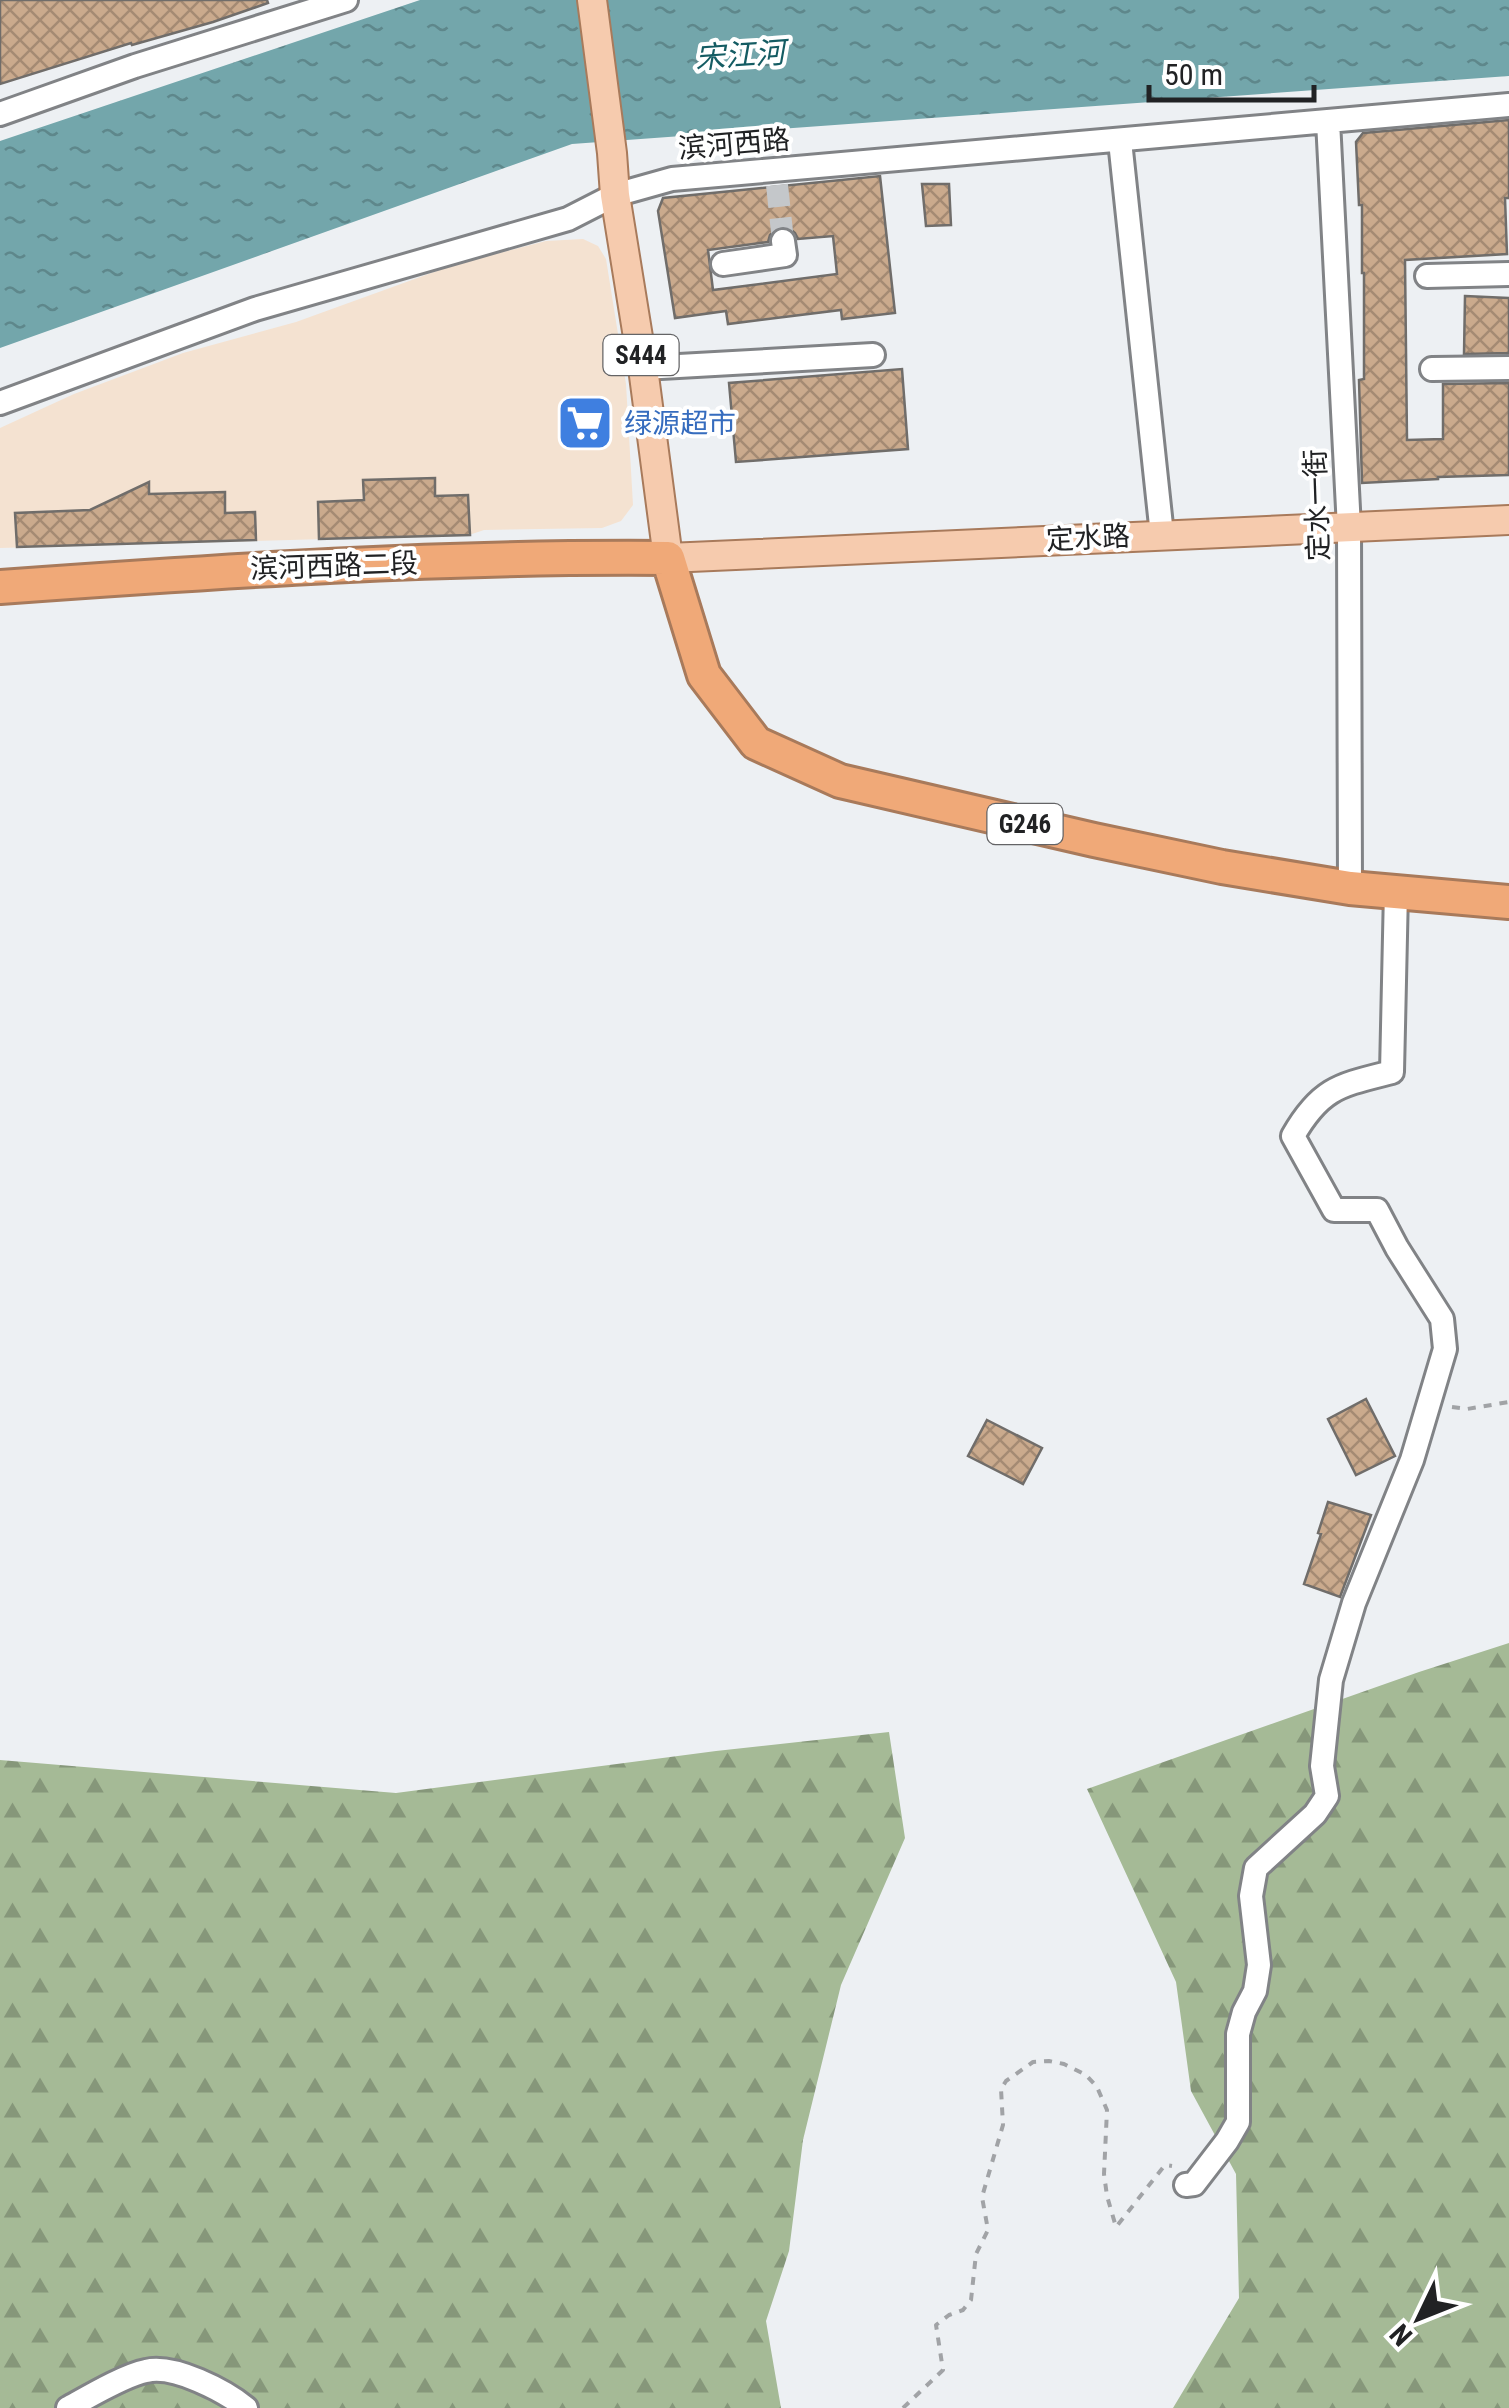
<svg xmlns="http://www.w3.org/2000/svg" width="1509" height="2408" font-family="'Roboto Condensed','Noto Sans SC',sans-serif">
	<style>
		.commercial { fill: #f4e2d1 }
		.forest { fill: url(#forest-firs) }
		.water { fill: url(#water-ripples) }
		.building { fill: url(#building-cross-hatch); stroke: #706d6a; stroke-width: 2.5; fill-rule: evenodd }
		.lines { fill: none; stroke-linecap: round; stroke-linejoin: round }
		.minor-tunnel { stroke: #c4c7ca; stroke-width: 22; stroke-dasharray: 22 11; stroke-linecap: butt }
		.minor-casing { stroke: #818386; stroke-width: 28 }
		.major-casing { stroke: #a87a5b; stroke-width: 32 }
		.highway-casing { stroke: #a87a5b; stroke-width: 38 }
		.path { stroke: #a1a3a6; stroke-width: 4; stroke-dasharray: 8 8; stroke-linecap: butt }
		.minor { stroke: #fff; stroke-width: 22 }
		.major { stroke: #f6cbae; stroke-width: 28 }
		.highway { stroke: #f0a978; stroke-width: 32 }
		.labels { text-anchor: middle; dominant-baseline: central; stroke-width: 8; stroke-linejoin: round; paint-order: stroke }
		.shield { fill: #fff; stroke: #646466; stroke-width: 2.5 }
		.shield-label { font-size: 25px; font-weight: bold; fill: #212224 }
		.street-label { font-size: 28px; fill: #212224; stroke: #fff }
		.shop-label { font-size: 28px; fill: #366cbe; stroke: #fff; text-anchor: start }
		.water-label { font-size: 30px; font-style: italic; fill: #145c63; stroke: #fff }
	</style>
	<defs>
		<pattern id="forest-firs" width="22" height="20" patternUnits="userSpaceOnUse" patternTransform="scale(2.5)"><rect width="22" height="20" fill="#a5ba96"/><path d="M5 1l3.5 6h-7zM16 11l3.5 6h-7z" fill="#86977a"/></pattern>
		<pattern id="water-ripples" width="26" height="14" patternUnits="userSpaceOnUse" patternTransform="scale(2.5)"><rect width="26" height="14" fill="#73a6ab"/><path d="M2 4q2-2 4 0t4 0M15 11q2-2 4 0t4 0" fill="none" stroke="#5e878b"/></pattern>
		<pattern id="building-cross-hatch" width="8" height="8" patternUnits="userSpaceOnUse" patternTransform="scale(2.5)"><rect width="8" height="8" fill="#caaa8d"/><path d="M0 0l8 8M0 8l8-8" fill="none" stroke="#a48a73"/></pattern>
	</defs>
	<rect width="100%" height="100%" fill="#edf0f3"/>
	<path class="commercial" d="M583,239L598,246L606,259L626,384L633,505L621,521L602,528L484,530L469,535L0,548V428L74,394L183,353L296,322L456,264L546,241Z"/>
	<path class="forest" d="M1509,1643V2408H1173L1239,2298L1236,2174L1191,2091L1176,1982L1087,1789L1419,1672Z
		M889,1732L905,1838L841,1985L803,2140L789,2251L766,2321L781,2408H0V1760L396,1793L716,1751Z"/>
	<path class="water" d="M420,0H1509V76L572,144L0,348V141Z"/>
	<path class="building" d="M0,0H267L268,3L213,22L132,45L131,43L0,84Z
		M1509,120V198H1505L1507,254L1405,260L1407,440L1443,439V384L1509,383V475L1438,477V479L1362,483L1359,380L1364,379V273H1362V205H1359L1356,142L1363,133Z
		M880,176L895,313L842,319L841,310L728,324L726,311L675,318L658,211L663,198ZM780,226L789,228L795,233L798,239L833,236L837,274L713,290L708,250L768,242L770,235Z
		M922,184H949L951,225L926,226Z
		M1465,296L1509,298V353L1464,354Z
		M902,369L908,449L736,462L729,383Z
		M435,478V496L468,495L470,535L319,539L318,502L364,500L363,480Z
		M149,482V494L225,492V513L255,512L256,540L17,547L15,513L90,510Z
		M1366,1399L1395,1456L1356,1475L1328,1419Z
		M987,1420L1042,1448L1023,1484L968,1456Z
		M1328,1502L1371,1515L1340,1597L1304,1584L1321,1534L1318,1533Z"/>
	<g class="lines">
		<path class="minor-tunnel" d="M777,185L783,241"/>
		<g class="minor-casing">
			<path id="minor" d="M0,114L135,66L346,0
				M1328,121L1349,528L1350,888
				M1120,141L1162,535
				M723,264L785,255L783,241
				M1427,276L1509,274
				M643,368L873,355
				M1432,369L1509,368
				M0,403L255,309L568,219L615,195L672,179L1509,105
				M1186,2185L1194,2184L1227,2141L1238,2122V2034L1244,2012L1255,1991L1259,1965L1251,1896L1256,1868L1315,1814L1327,1796L1322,1766L1331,1680L1354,1603L1412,1460L1445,1349L1442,1319L1397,1248L1377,1210H1334L1293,1136C1321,1087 1341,1085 1392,1072L1396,891
				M68,2408C88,2397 125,2375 146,2371C174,2364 225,2391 246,2408"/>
		</g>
		<g class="major-casing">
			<path id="major" d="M592,0L612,153L615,195L643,368L668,558L1509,520"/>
		</g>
		<g class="highway-casing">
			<path id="highway" d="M0,587C222,571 445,556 668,558L704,675L756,743L840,781L1094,840L1222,867L1350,888L1509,902"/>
		</g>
		<path class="path" d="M1452,1407L1467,1409L1509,1402
			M903,2408L943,2370L936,2325L949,2315L963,2310L971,2300L976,2254L988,2230L982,2197L1003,2125L1001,2089L1006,2081L1033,2062L1049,2061L1064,2064L1086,2075L1097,2087L1107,2110L1104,2174L1107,2196L1116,2227L1165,2165L1172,2166"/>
		<use href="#minor" class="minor"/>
		<use href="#major" class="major"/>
		<use href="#highway" class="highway"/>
	</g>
	<defs>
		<g id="supermarket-square" transform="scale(2.875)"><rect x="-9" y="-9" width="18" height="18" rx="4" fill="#3f7fe0" stroke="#fff"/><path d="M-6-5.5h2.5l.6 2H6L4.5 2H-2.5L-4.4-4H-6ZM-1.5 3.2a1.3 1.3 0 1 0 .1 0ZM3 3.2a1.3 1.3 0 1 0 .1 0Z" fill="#fff"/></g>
	</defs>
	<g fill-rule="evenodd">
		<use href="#supermarket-square" x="585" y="423"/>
	</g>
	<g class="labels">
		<g class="shield">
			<rect x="603.5" y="335" width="75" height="40" rx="8"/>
			<rect x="987.5" y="804" width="75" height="40" rx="8"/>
		</g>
		<g class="shield-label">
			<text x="641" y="355">S444</text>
			<text x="1025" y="824">G246</text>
		</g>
		<g class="street-label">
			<text transform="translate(734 144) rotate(-5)">滨河西路</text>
			<text transform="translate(1317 505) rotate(-92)">定水一街</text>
			<text transform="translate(1088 538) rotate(-3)">定水路</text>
			<text transform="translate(334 566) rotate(-2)">滨河西路二段</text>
		</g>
		<g class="shop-label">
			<text x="624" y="423">绿源超市</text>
		</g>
		<g class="water-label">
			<text transform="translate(740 55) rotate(-4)">宋江河</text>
		</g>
	</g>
	<g transform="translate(1419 2318) rotate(227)" stroke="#ffffff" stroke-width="8" paint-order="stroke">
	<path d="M0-8L18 38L0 25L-18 38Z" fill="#212224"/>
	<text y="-15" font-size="28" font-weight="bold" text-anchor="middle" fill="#212224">N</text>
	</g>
	<path d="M1149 85v15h165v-15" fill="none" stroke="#212224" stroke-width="5"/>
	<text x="1164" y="85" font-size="30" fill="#212224" stroke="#ffffff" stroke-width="8" paint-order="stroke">50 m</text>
</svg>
